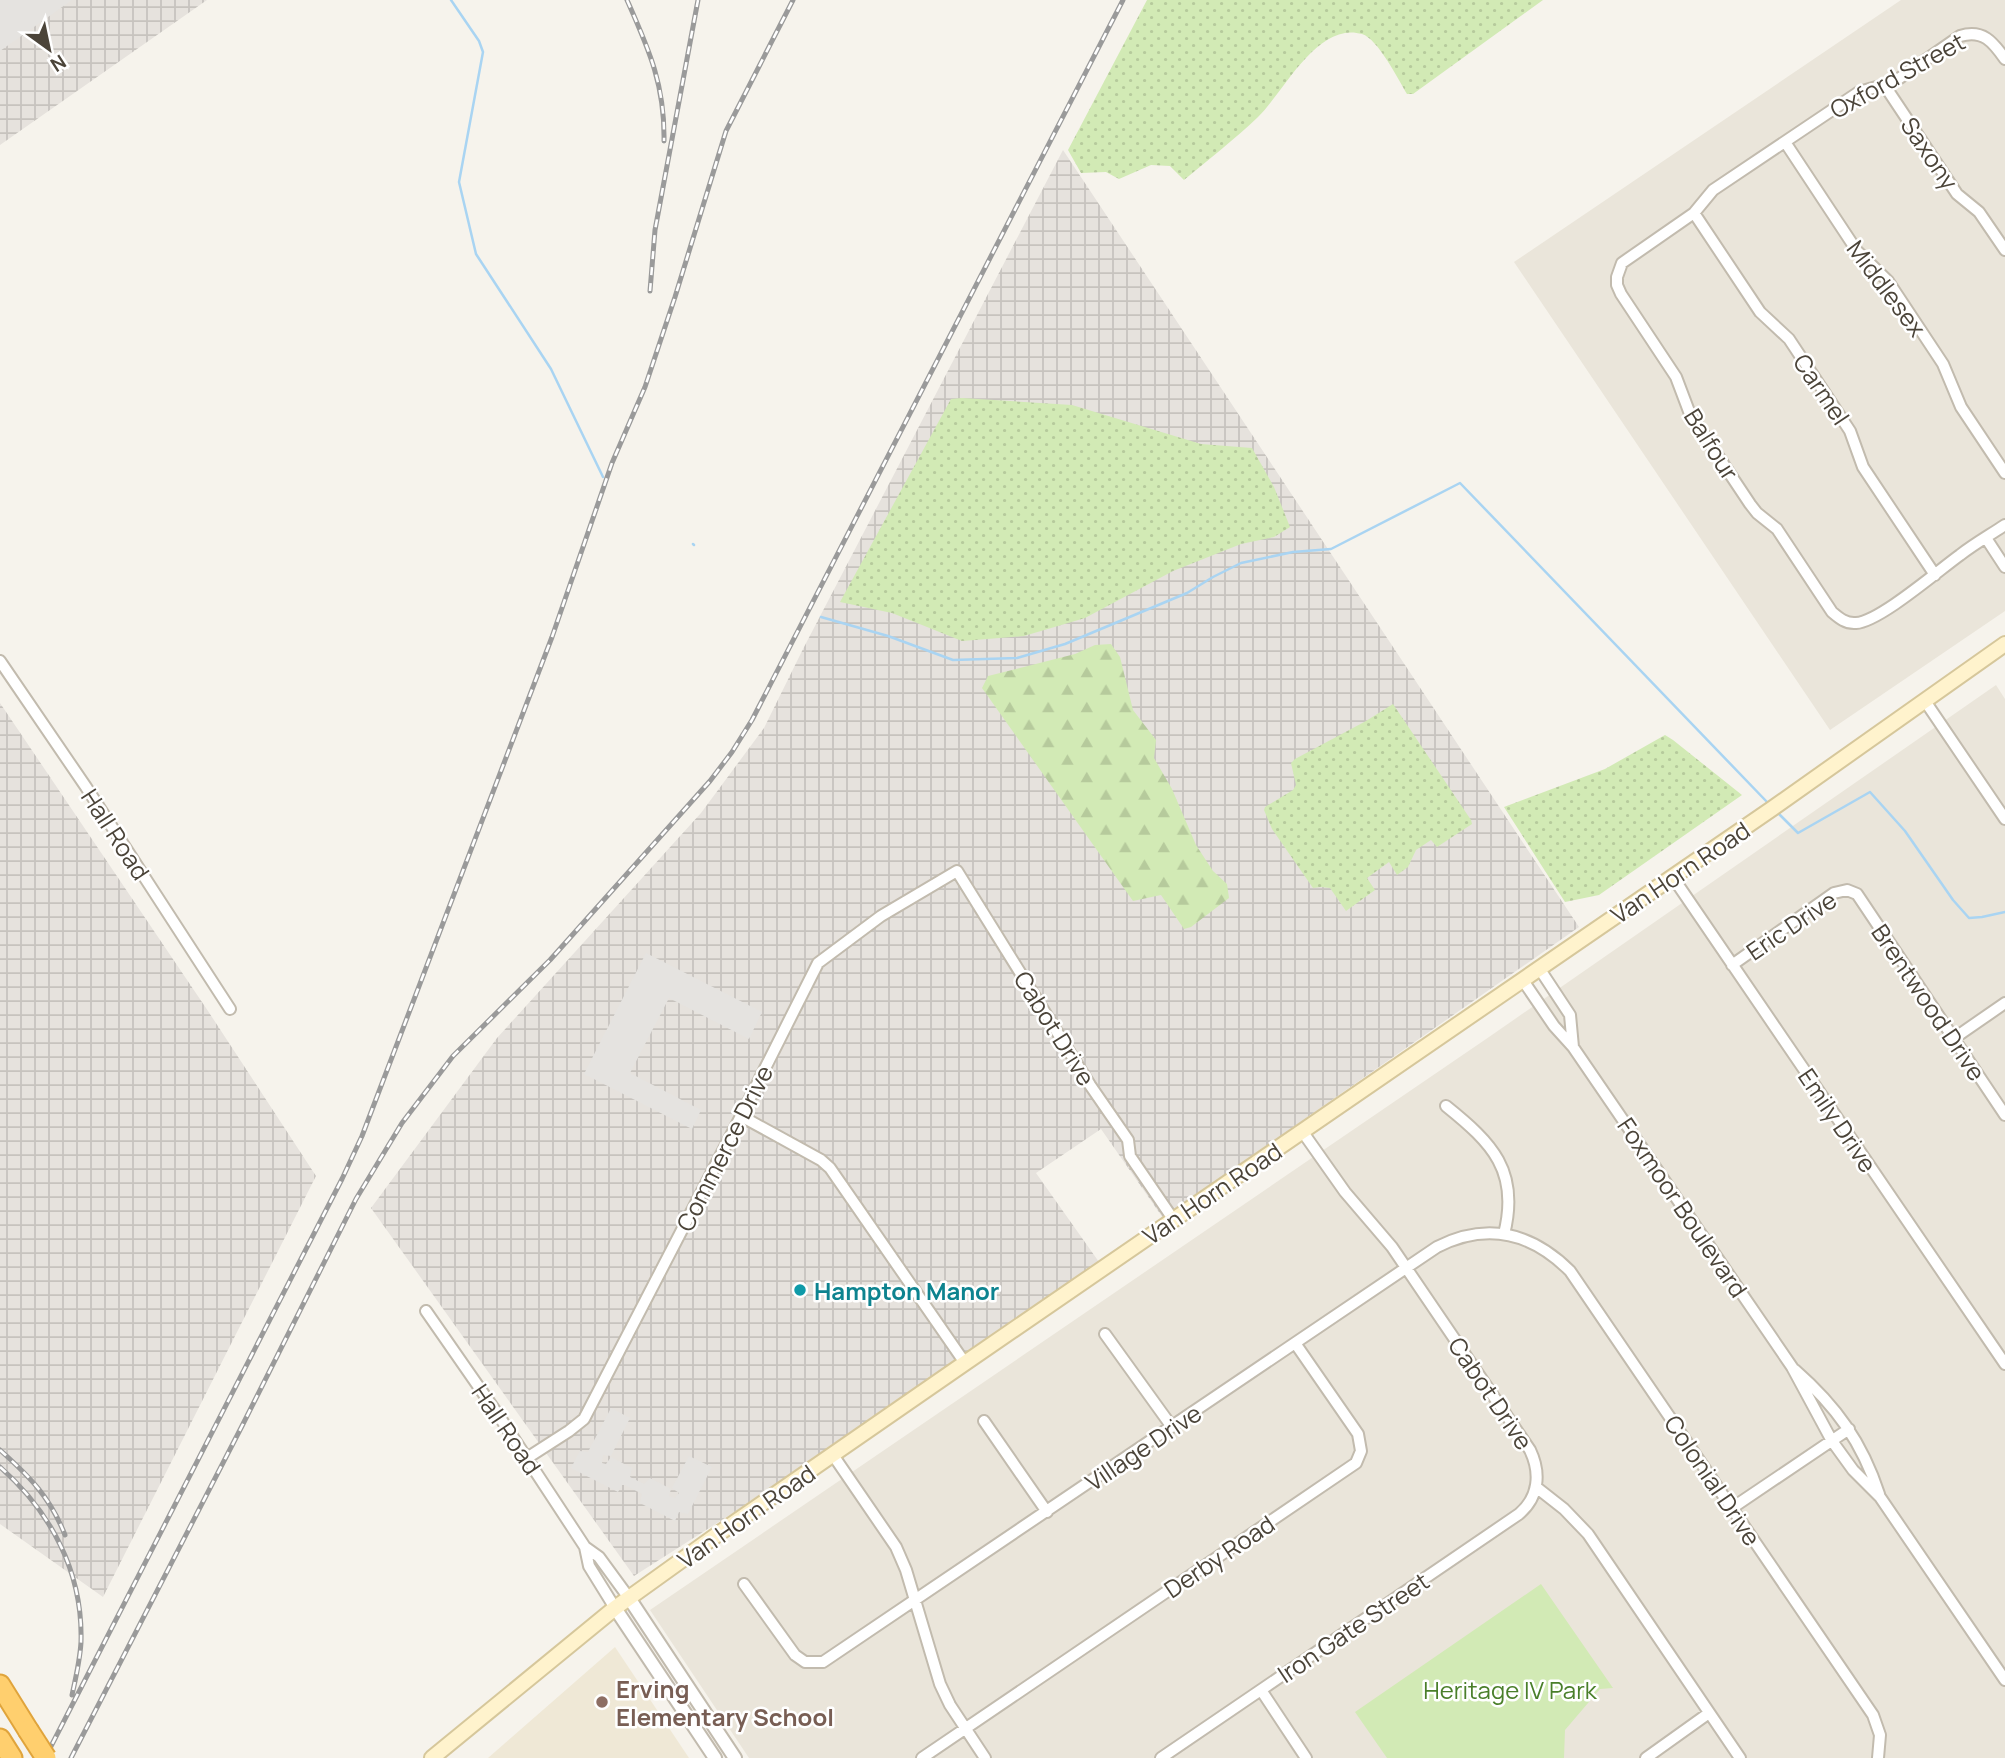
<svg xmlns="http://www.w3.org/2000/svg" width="2005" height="1758" font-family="Manrope,sans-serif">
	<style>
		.residential { fill: #eae5da }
		.industrial { fill: url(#industrial-grid) }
		.education { fill: #efe8d6 }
		.grass { fill: url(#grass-dots) }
		.forest { fill: url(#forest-firs) }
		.park { fill: #d2eab5 }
		.parking { fill: #e5e3e0 }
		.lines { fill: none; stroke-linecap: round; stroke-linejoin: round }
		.stream { stroke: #a9d4f2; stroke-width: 2.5 }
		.minor-casing { stroke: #c2bbae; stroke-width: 14 }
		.tertiary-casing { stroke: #c2bbae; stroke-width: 16 }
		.secondary-casing { stroke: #d6c79b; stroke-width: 18 }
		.motorway-casing { stroke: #e0a43c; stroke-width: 23 }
		.minor { stroke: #fff; stroke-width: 10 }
		.tertiary { stroke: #fff; stroke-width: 12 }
		.secondary { stroke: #fff3cd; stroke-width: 14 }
		.motorway { stroke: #ffcf6e; stroke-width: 19 }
		.rail-casing { stroke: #9a9a9a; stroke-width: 5 }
		.rail { stroke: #fff; stroke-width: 2.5; stroke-dasharray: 8; stroke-linecap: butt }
		.motorway-bridge-casing { stroke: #e0a43c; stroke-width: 23; stroke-linecap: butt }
		.motorway-bridge { stroke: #ffcf6e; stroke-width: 19 }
		.culture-dot { fill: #0f9aa8; stroke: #fff; stroke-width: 2.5 }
		.education-dot { fill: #8d6e63; stroke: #fff; stroke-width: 2.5 }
		.labels { text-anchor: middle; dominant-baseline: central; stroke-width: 5; stroke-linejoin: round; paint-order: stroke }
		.street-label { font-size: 24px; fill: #4b4439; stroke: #fff }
		.culture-label { font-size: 24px; font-weight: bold; fill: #0d838f; stroke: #fff; text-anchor: start }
		.education-label { font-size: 24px; font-weight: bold; fill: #785e54; stroke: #fff; text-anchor: start }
		.park-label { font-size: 24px; fill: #4a7f2a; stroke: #fff }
	</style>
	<defs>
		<pattern id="industrial-grid" width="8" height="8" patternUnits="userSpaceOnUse" patternTransform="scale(1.75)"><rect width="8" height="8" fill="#e6e2dd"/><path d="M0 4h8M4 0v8" fill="none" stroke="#c7c3be"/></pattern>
		<pattern id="grass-dots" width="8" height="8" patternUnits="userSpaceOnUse" patternTransform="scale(1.75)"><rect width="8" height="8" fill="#d2eab5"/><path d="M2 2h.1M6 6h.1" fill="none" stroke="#b6ca9c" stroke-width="1.8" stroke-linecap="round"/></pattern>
		<pattern id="forest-firs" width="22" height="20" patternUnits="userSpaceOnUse" patternTransform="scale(1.75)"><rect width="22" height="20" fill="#d2eab5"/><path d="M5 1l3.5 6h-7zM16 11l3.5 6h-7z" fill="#b6ca9c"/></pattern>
	</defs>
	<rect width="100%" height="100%" fill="#f6f3ec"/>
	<path class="residential" d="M1901,0H2005V611L1830,730L1514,262Z
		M1996,685L2005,699V1758H749L650,1610L1489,1037Z"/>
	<path class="industrial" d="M0,0H207L0,145Z
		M1063,150L1579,927L1163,1218L1101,1129L1036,1173L1099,1262L739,1509L634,1576L371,1208L497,1038L701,813L764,728L803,649Z
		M0,703L208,1011L316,1176L103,1597L0,1524Z"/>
	<path class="education" d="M615,1647L689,1758H488Z"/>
	<path class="grass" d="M1147,0H1543L1413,94H1407C1398,79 1378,39 1362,34C1317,21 1284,92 1258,117C1235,139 1209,159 1184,180L1170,166L1151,165L1119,179L1106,172L1081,173L1068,150Z
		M962,398L1072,405L1201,444L1252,448L1274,487L1290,527L1274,537L1241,544L1173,571L1085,618L1024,636L962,641L892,613L840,602L951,399Z
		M1393,704L1471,820L1472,824L1437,847L1431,840L1416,850L1408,867L1397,875L1389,862L1367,878L1375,890L1346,911L1330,888L1321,887L1313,888L1272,829L1264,810L1265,807L1293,790L1296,785L1291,763L1295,759L1366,721Z
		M1665,735L1673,740L1742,795L1599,895L1565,902L1504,807L1605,769Z"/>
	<path class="forest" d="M1111,644L1120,657L1133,710L1156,740L1154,758L1172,789L1196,845L1213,871L1227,884L1229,898L1191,927L1184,929L1161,895L1133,901L982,688L988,676L1075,654L1095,645Z"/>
	<path class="park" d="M1541,1584L1613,1688L1600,1689L1565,1730L1564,1758H1387L1355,1712Z"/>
	<path class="parking" d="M0,0H72L0,51Z
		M646,953L762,1012L749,1039L669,998L630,1073L701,1110L692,1129L584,1074Z
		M611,1408L630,1418L611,1456L603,1455L602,1463L606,1464L611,1457L632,1468L630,1477L644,1484L650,1478L671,1489L669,1496L675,1498L679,1493L672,1488L689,1456L712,1467L688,1514L679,1512L675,1521L640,1503L642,1494L625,1485H622L618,1492L571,1468L580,1451L588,1452Z"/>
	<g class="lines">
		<path class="stream" d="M451,0L479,41L483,52L459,182L476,254L551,369L603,477
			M693,544L694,545
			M821,617L888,636L953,660L1017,658L1065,644L1187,593L1213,577L1241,563L1293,552L1331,549L1460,483L1768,803
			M1779,814L1798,833L1870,792L1905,831L1953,900L1969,918L1982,917L2005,912"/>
		<g class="minor-casing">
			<path id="minor" d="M2005,59C1993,42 1983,29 1960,36L1894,82L1859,92L1713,190L1694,213L1622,263L1617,277V285L1621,294L1676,377L1690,414L1750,504L1757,513L1777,529L1832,612C1839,618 1846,624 1856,623C1879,622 1939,570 1960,555C1974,544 1990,535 2005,525
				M1885,86L1957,194L1979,212L2005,250
				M1785,142L1857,251L1888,281L1943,364L1961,407L2005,473
				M1694,213L1760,312L1789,339L1850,431L1863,467L1935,575
				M1986,538L2005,567
				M0,661L86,787L230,1009
				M1925,701L2005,819
				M1672,876L2005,1364
				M1732,965L1834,893L1847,890L1857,894L2005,1115
				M1539,968L1570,1015L1573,1047
				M1522,979L1554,1026L1573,1047L1792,1367L1832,1441L1853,1470L1880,1497L2005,1680
				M1953,1039L2005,1003
				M1446,1106C1492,1143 1520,1171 1504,1234
				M741,1116L821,1160L830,1168L965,1363
				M426,1311L499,1416L585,1547L589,1566L615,1608
				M1105,1334L1172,1427
				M1795,1370C1836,1406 1862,1442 1879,1494
				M984,1421L1047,1512
				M833,1455L896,1547L906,1570L940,1684L950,1705L985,1758
				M527,1458L569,1431L584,1419L741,1116L818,963L881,916L957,871L1090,1085L1128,1140L1130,1156L1173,1219
				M1536,1487L1564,1509L1588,1534L1740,1758
				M1732,1508L1849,1429
				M585,1547L599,1557L629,1598
				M744,1584L795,1655L805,1662H823L1437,1247C1486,1222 1531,1232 1570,1271L1873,1715L1880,1735L1878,1758
				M1261,1690L1306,1758
				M922,1758L1356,1463L1361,1451L1358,1434L1295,1343
				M1161,1758L1519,1514C1539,1497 1541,1473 1530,1450L1392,1247L1345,1192L1302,1131
				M1646,1758L1709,1713"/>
		</g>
		<g class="tertiary-casing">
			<path id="tertiary" d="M629,1598L735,1758
				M615,1608L715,1758"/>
		</g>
		<g class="secondary-casing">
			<path id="secondary" d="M432,1758L615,1608L718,1534L965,1363L1773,808L2005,644"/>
		</g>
		<g class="motorway-casing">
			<path id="motorway" d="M0,1685L28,1730
				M0,1739L12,1758"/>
		</g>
		<use href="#minor" class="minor"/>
		<use href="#tertiary" class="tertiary"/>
		<use href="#secondary" class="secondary"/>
		<use href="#motorway" class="motorway"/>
		<g class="rail-casing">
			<path id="rail" d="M627,0C649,50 665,85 664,141
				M650,291L655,230L698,0
				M0,1450C30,1477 50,1497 65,1535
				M0,1467C51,1512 83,1572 81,1642C80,1660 76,1677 72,1695
				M45,1758L342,1179L362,1136L552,637L612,463L645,387L675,297L726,131L793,0
				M71,1758L242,1426L356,1199L402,1123L453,1056L550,960L710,781L732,752L752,720L1123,0"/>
		</g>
		<use href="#rail" class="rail"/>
		<g class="motorway-bridge-casing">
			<path id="motorway-bridge" d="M28,1730L46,1758"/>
		</g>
		<use href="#motorway-bridge" class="motorway-bridge"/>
	</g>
	<circle class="culture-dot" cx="800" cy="1290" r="7"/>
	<circle class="education-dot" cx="602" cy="1702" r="7"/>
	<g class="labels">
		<g class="street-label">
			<text transform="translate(1897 75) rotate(-29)">Oxford Street</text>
			<text transform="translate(1930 153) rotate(56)">Saxony</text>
			<text transform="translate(1887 288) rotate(53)">Middlesex</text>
			<text transform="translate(1822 389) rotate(56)">Carmel</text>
			<text transform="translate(1712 444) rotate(58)">Balfour</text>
			<text transform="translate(116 834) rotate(57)">Hall Road</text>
			<text transform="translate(1680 872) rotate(-34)">Van Horn Road</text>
			<text transform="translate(1791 925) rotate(-34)">Eric Drive</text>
			<text transform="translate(1929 1002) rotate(56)">Brentwood Drive</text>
			<text transform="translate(1055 1028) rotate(58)">Cabot Drive</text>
			<text transform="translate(1838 1120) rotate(56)">Emily Drive</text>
			<text transform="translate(724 1148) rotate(-63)">Commerce Drive</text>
			<text transform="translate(1212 1193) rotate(-34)">Van Horn Road</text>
			<text transform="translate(1683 1207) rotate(56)">Foxmoor Boulevard</text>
			<text transform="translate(1491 1393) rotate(56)">Cabot Drive</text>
			<text transform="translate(507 1429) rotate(56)">Hall Road</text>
			<text transform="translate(1143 1447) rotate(-34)">Village Drive</text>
			<text transform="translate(1713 1480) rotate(56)">Colonial Drive</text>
			<text transform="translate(746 1516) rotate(-35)">Van Horn Road</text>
			<text transform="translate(1219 1556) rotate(-34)">Derby Road</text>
			<text transform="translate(1353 1627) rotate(-34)">Iron Gate Street</text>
		</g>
		<g class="culture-label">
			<text x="814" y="1290">Hampton Manor</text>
		</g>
		<g class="education-label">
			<text x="616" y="1688">Erving<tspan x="616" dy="28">Elementary School</tspan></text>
		</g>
		<g class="park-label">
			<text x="1510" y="1689">Heritage IV Park</text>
		</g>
	</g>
	<g transform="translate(49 49) rotate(147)" stroke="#ffffff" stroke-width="5" paint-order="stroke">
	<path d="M0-5L12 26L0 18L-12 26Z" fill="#4b4439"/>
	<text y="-10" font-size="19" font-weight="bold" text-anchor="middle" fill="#4b4439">N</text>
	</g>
</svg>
